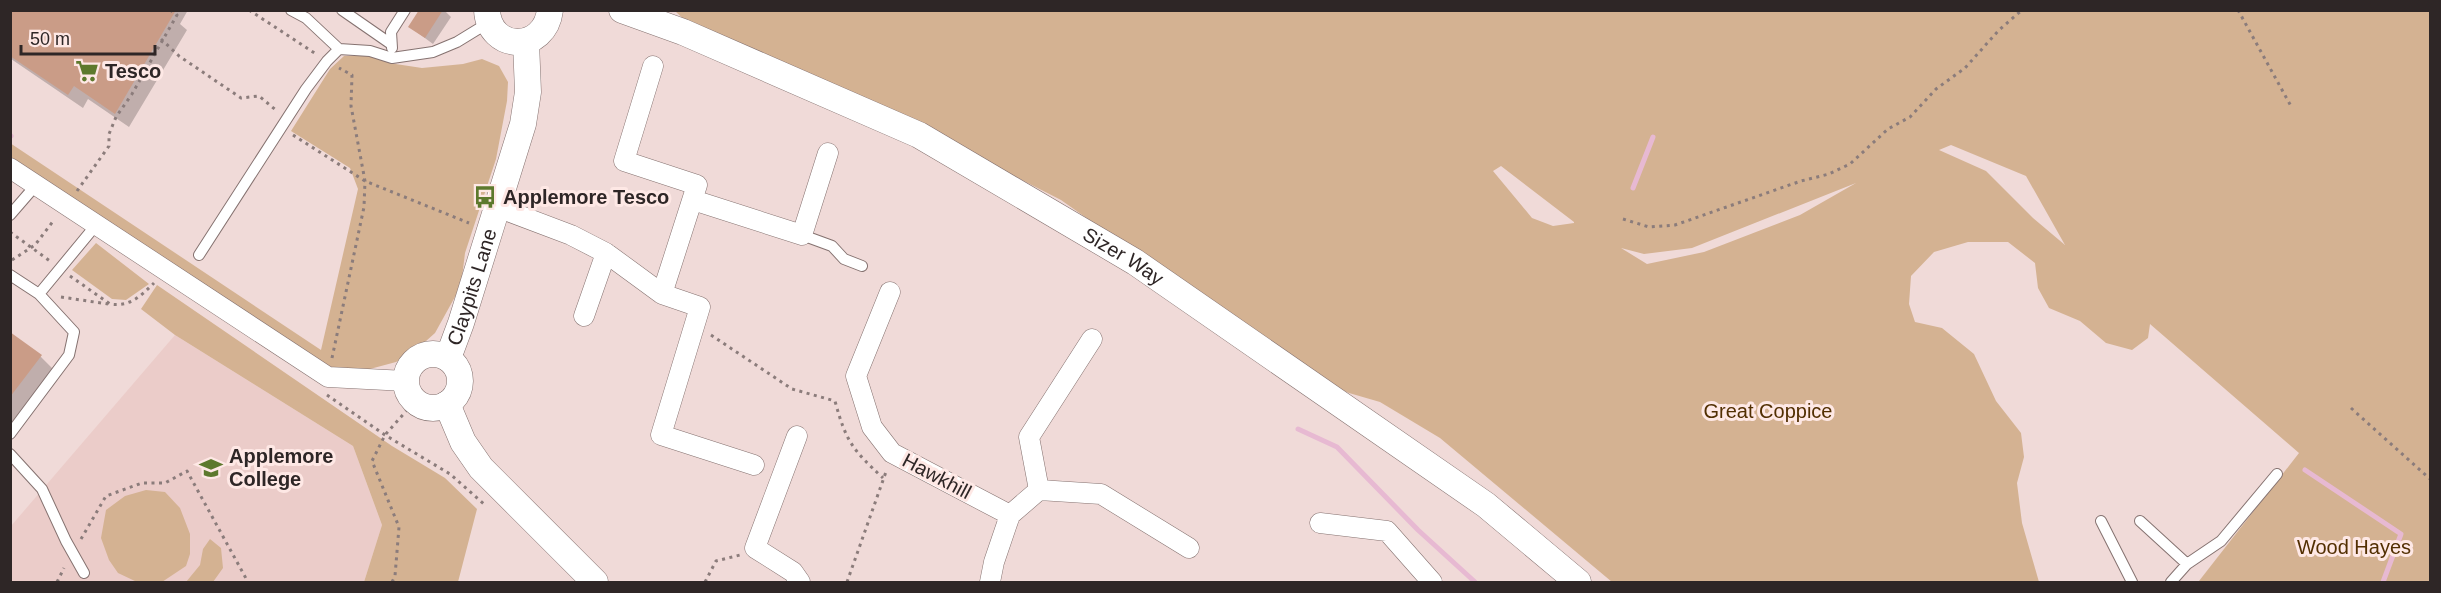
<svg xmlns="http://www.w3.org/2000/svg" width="2441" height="593" font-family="Arial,sans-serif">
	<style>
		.built { fill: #ebccc9 }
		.green { fill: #d4b292; fill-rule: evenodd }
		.shadow { fill: #0003 }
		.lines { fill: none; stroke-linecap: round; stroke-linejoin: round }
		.stream { stroke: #e7b9d2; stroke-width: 5 }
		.building { fill: #ca9c87 }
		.service-casing { stroke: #857270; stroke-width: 12 }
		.minor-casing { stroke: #857270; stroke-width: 21 }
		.tertiary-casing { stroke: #857270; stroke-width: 27 }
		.path { stroke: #8b7c7b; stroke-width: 3; stroke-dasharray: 3 4.5; stroke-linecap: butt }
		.service { stroke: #fff; stroke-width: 10 }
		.minor { stroke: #fff; stroke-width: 20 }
		.tertiary { stroke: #fff; stroke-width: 26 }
		.labels { text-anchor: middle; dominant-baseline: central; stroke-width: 6; stroke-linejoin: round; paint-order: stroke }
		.poi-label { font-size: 20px; font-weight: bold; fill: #2e2626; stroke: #fee8e5; text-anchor: start }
		.street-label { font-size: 20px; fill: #2e2626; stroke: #fee8e5 }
		.park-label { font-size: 20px; fill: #522f02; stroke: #fee8e5 }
	</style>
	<rect width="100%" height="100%" fill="#f0dad8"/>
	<path class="built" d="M175,335L353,446L382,525L364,582H11V526Z"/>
	<path class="green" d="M675,11H2430V582H2201L2199,581L2299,453L2150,324L2148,338L2132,350L2106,343L2080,321L2049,308L2038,288L2035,263L2008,242H1968L1934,252L1911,276L1909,304L1915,322L1942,328L1974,354L1996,401L2021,433L2024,457L2017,483L2022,523L2039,582H1612L1440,438L1380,402L1349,393L1313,378L1061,200L961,149L694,29ZM1951,145L2026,176L2065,245L2033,218L1986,171L1939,150ZM1501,166L1574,222V223L1553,226L1532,218L1493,171ZM1856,183L1800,215L1704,252L1647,264L1621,248L1644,254L1692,248Z
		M344,56H373L389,63L422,68L463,64L482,59L499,66L508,82L507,101L496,159L465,253L461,286L435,333L416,350L396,362L355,373L321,368L11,161L10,143L321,350L358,189L350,168L291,131L330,69Z
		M96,243L149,284L126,300L112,299L72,270Z
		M157,285L392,446L445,478L477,509L458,582H364L382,525L353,446L175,335L141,309Z
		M146,490L165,492L180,508L190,534V554L186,566L162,582H137L118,573L109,560L101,538L106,510L125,496Z
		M210,539L221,548L223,568L213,582H186L200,565L203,549Z"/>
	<path class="shadow" d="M10,10H188L180,24L187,30L129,127L88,99L83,108L14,61L10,58Z
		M421,10H444L451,17L433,44L410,27Z
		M10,333L41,357L55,371L10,430Z"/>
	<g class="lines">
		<path class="stream" d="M10,135L11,136
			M1633,188L1653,137
			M1298,429L1337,447L1418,530L1475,582
			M2305,470L2401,534L2383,582"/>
	</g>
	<path class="building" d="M10,10H176L115,114L74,86L68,95L10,56Z
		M419,10H443L425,38L408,27Z
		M10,332L42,355L10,397Z"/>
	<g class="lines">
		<g class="service-casing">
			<path id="service" d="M291,10L306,18L339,49L370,51L392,58L433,52L457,42L488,23
				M342,10L391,44
				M392,48L391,32L405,10
				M10,215L36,185
				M802,235L832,246L844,259L862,266
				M199,255L306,89L327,61L339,49
				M10,275L39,294L96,225
				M10,434L69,355L74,332L39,294
				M10,454L42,489L66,541L84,573
				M2101,521L2132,582
				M2140,521L2187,564L2171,582
				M2187,564L2221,541L2277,474"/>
		</g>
		<g class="minor-casing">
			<path id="minor" d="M653,66L624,161L697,185L662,294
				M10,168L328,377L406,381
				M693,200L802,235L828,153
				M497,207L571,235L606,253L662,294L700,307L661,435L754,465
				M890,292L856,376L872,427L892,453L1010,515
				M584,316L606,253
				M797,436L755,548L793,572L800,582
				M1039,490L1029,437L1092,339
				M1320,523L1387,531L1432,582
				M990,582L994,562L1010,515L1039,490L1101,494L1189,548"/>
		</g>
		<g class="tertiary-casing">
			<g id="tertiary">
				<path d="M487,10C489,52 545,53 550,10"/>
				<path id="s1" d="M622,10L683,32L919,135L1135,262L1486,505L1578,582"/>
				<circle cx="433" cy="381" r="27"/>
				<path id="s2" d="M448,358L461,323L523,124L528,92L526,42"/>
				<path d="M447,404L463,442L481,468L595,582"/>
			</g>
		</g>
		<path class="path" d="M249,10L316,54
			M2238,10L2292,108
			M161,39L179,56L241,98L259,96L277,111
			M293,135L365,181L469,223
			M77,191L109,146V134L116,117L132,94L177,15L170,10
			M1623,219L1649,227L1675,225L1801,181L1829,174L1850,164L1888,129L1910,117L1936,89L1965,68L1999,30L2022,10
			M10,232L50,261
			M12,260L35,245L54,220
			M70,276L110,304C130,307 141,296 154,283
			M61,297L108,304
			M711,335L792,389L835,401C846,442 853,450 883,478
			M332,358L364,207L365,181L351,106L352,75L339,68
			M327,395L385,435L450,474L484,504
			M2351,408L2430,479
			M81,539L106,496L142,483H165L187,471L248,582
			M57,582L64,568
			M392,582L395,576L399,527L372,461L385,435L415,401
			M705,582L716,561L740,555
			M847,582L887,469"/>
		<use href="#service" class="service"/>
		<use href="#minor" class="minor"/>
		<use href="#tertiary" class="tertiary"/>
	</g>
	<defs>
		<g id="supermarket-bare" transform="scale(1.8)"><path d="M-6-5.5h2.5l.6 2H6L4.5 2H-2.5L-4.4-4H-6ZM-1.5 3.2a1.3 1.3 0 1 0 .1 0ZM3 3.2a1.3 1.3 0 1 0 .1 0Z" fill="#5d792d" stroke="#fee8e5" stroke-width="2.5" paint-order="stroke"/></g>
		<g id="bus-bare" transform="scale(1.8)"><path d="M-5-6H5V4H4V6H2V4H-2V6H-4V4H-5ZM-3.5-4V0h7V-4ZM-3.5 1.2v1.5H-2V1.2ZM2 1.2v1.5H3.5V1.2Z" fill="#5d792d" stroke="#fee8e5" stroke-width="2.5" paint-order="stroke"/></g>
		<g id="school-bare" transform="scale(1.8)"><path d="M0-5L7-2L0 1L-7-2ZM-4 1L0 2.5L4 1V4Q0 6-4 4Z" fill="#5d792d" stroke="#fee8e5" stroke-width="2.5" paint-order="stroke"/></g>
	</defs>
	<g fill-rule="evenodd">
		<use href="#supermarket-bare" x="87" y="71"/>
		<use href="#bus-bare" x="485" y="197"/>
		<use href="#school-bare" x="211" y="468"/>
	</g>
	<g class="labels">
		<g class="poi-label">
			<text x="105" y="71">Tesco</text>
			<text x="503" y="197">Applemore Tesco</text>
			<text x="229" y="456">Applemore<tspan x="229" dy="23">College</tspan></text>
		</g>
		<g class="street-label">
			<text stroke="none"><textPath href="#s1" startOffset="560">Sizer Way</textPath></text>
			<text stroke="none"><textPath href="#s2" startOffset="75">Claypits Lane</textPath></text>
			<text transform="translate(937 476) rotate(28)">Hawkhill</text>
		</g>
		<g class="park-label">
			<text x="1768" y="411">Great Coppice</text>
			<text x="2354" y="547">Wood Hayes</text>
		</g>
	</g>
	<rect width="2441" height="593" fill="none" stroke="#2e2626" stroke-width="24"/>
	<path d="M21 45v9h134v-9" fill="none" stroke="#2e2626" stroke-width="3"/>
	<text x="30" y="45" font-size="18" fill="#2e2626" stroke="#fee8e5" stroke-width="4.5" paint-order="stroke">50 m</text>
</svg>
